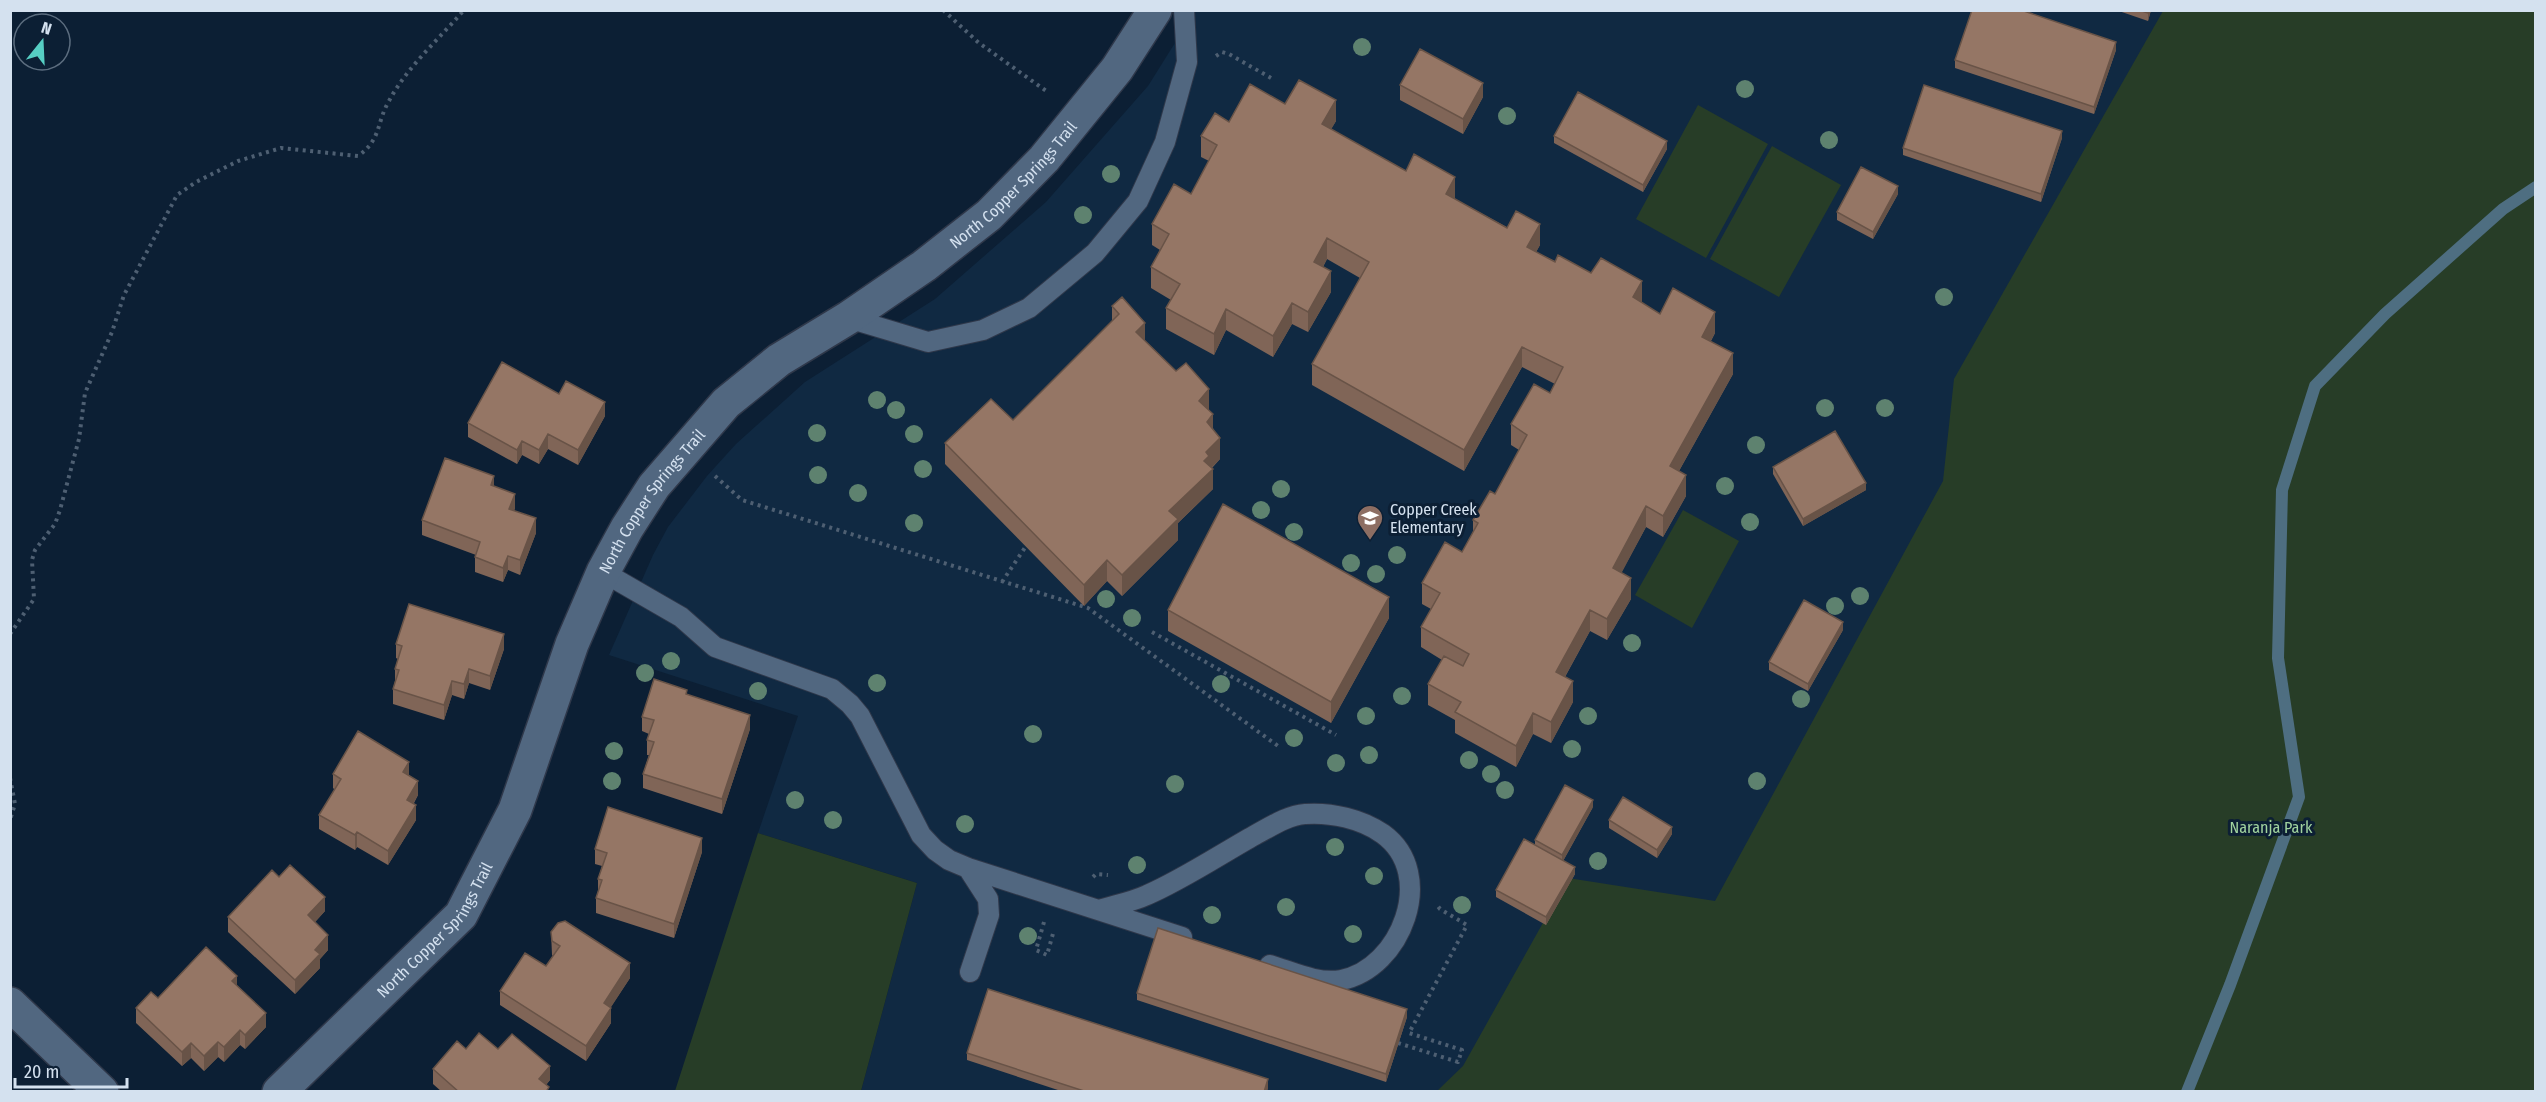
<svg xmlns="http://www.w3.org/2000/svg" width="2546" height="1102" font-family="'Fira Sans Condensed',sans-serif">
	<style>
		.built { fill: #102942 }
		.green { fill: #273d27 }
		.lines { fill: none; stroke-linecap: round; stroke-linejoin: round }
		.stream { stroke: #4e6e81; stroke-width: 12 }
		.service-casing { stroke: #2f384a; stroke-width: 22 }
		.minor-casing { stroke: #2f384a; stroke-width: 36 }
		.tertiary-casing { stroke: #2f384a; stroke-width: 36 }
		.path { stroke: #4e5f72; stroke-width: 4; stroke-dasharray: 3 4.5; stroke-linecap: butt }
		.service { stroke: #516780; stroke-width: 20 }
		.minor { stroke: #516780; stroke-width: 33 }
		.tertiary { stroke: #516780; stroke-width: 33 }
		.tree { fill: #5e826f }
		.wall { fill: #806557 }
		.shaded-wall { fill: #685347 }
		.building { fill: #957665; stroke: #685347; stroke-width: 1.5 }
		.labels { text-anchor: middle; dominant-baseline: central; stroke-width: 6; stroke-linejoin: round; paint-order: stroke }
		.street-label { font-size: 16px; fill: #d4e1ef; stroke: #0c1f34 }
		.poi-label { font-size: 16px; fill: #d4e1ef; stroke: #0c1f34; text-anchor: start }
		.park-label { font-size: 16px; fill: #a1d39f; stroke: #0c1f34 }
	</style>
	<rect width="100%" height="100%" fill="#0c1f34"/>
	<path class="built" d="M1195,11H2237L1916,1091H861L917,883L758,833L798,716L609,655L653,555L668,527L707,476L736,444L805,382L935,299L1046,202L1148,86Z"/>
	<path class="green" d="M2163,11H2535V1091L1436,1092L1463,1066L1568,878L1715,901L1943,481L1954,379Z
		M1698,105L1768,144L1706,258L1636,219Z
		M1772,146L1841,185L1779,297L1710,259Z
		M1683,510L1739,541L1692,628L1635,595Z
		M758,833L917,883L861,1091H675Z"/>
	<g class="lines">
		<path class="stream" d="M2187,1092L2230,985L2299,797L2278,658L2282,490L2315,386L2385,314L2503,209L2536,187"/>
		<g class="service-casing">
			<path id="service" d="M848,318L928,342L983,330L1029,308L1095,253L1138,201L1165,142L1187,62L1184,10
				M603,572L681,617L715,647L832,689L850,704L860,716L921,835L935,850L949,860L968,868L988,899L989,915L970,972
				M968,868L1182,937
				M1099,910C1115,905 1132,902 1147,895C1182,880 1221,854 1255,835C1270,827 1288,815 1305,814C1331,812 1362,819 1383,834C1438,874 1401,969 1341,980C1317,984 1293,972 1270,965"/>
		</g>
		<g class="minor-casing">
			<path id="minor" d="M10,1004L102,1092"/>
		</g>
		<g class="tertiary-casing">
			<g id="tertiary">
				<path id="s1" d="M279,1092L461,915L515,810L572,644L603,572L627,528L654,486L726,403L779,360L848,318L924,266L989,215L1044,159L1117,69L1155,10"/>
			</g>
		</g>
		<path class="path" d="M943,10L979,43L1049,93
			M1216,56L1222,52L1229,54L1271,78
			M715,476L742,500L1088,608L1278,746
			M1002,582L1026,546
			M1152,632L1336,735
			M10,634L34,599L32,560L35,550L55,524L60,510L79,439L85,393L112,332L124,295L177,195L196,182L238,161L281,148L358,156C382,139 376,123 389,101C407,67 439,39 464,10
			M10,778L15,804L10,820
			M1093,877L1096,874L1108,875
			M1044,922L1036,950L1047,955L1054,930
			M1398,1043L1458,1062L1462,1050L1409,1033L1467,925L1440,909L1437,905"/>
		<use href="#service" class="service"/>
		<use href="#minor" class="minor"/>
		<use href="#tertiary" class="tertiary"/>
	</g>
	<g class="tree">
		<circle cx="1362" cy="47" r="9"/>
		<circle cx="1745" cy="89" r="9"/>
		<circle cx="1507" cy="116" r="9"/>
		<circle cx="1829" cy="140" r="9"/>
		<circle cx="1111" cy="174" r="9"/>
		<circle cx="1083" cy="215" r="9"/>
		<circle cx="1944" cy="297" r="9"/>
		<circle cx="877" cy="400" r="9"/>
		<circle cx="1825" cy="408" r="9"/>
		<circle cx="1885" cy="408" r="9"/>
		<circle cx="896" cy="410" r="9"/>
		<circle cx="817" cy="433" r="9"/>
		<circle cx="914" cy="434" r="9"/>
		<circle cx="1756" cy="445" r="9"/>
		<circle cx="923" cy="469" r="9"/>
		<circle cx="818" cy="475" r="9"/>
		<circle cx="1725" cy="486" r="9"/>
		<circle cx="1281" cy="489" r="9"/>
		<circle cx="858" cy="493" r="9"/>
		<circle cx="1261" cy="510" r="9"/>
		<circle cx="1750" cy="522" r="9"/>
		<circle cx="914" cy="523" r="9"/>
		<circle cx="1294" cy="532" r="9"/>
		<circle cx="1397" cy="555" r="9"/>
		<circle cx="1351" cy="563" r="9"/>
		<circle cx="1376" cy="574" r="9"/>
		<circle cx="1860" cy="596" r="9"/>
		<circle cx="1106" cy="599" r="9"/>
		<circle cx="1835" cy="606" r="9"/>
		<circle cx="1132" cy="618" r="9"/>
		<circle cx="1632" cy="643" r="9"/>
		<circle cx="671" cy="661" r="9"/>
		<circle cx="645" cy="673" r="9"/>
		<circle cx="877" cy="683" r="9"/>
		<circle cx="1221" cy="684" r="9"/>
		<circle cx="758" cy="691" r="9"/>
		<circle cx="1402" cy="696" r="9"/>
		<circle cx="1801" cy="699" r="9"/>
		<circle cx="1366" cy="716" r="9"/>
		<circle cx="1588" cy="716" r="9"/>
		<circle cx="1033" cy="734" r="9"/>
		<circle cx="1294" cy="738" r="9"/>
		<circle cx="1572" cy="749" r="9"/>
		<circle cx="614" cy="751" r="9"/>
		<circle cx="1369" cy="755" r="9"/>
		<circle cx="1469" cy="760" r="9"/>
		<circle cx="1336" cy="763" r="9"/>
		<circle cx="1491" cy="774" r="9"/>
		<circle cx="612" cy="781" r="9"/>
		<circle cx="1757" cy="781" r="9"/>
		<circle cx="1175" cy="784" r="9"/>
		<circle cx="1505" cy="790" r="9"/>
		<circle cx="795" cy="800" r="9"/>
		<circle cx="833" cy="820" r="9"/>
		<circle cx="965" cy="824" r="9"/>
		<circle cx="1335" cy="847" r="9"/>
		<circle cx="1598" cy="861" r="9"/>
		<circle cx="1137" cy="865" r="9"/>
		<circle cx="1374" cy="876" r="9"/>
		<circle cx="1462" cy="905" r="9"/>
		<circle cx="1286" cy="907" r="9"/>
		<circle cx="1212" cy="915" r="9"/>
		<circle cx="1353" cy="934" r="9"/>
		<circle cx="1028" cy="936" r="9"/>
	</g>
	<path class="wall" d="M2116,10H2151L2148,21Z
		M2116,50L2094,114L1955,68V60Z
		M1400,85L1483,97L1463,134L1400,100Z
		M1285,104L1336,121L1331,129L1455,198V199L1540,245L1536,252L1642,302V303L1660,314L1715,333L1711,341L1733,374L1679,471L1686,496L1663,537L1646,527L1621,573L1631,599L1607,640L1590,631L1565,677L1573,702L1551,743L1533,734L1516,767L1455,733V720L1428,705V684L1442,660L1421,647V627L1431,609L1422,604V583L1462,552L1473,532V520L1495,494L1519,450L1511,445V424L1550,393L1555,384L1522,367L1464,471L1312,385V364L1360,278L1327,259L1323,267L1331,292L1308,332L1292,324L1273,357L1226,330L1214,355L1166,329V308L1171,300L1151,288V267L1160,250L1152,245V224L1191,194L1209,161L1201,157V136L1229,122Z
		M1554,136L1667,149L1643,192L1554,143Z
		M2062,138L2041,202L1903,155V148Z
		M1898,194L1873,239L1837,220V212Z
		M1112,306L1209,410L1220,459L1212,468L1213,489L1178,523V540L1122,596L1107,581L1084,606L945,464V443L1013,420L1112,322Z
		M559,394L605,416L578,465L548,449L539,464L522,455L517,464L468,437V423Z
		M1773,467L1866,490L1803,526L1773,474Z
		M494,487L515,508L514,511L536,533L520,575L508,570L503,582L475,572V557L476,555L422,535V520Z
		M1168,610L1389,618L1331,723L1168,631Z
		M1843,630L1808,691L1769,670V662Z
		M396,644L504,649L490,690L469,683L464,699L452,695L444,720L393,704V689L395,681V669L398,659L396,658Z
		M687,694L750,729L722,814L643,788V774L649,755H647V740L649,734L642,731V717Z
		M333,774L409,775L418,795L414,803L416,820L388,865L357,847L355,850L319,829V815L335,790L333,788Z
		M1593,807L1563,861L1575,874L1546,925L1496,897V890L1535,845V840Z
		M1609,820L1672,834L1657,858L1609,828Z
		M595,849L702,852L674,938L596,913V898L598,891V879L602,866L595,864Z
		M279,877L325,911L315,922L328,950L320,959V968L295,994L228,932V917Z
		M551,932L630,978L610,1008L611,1023L586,1061L500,1005V991L546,966L553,956L552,955Z
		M237,986L266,1027L245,1049L240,1045L224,1062L218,1057L204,1071L191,1058L182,1066L136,1023V1008L158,998Z
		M1137,993L1407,1017L1386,1082L1137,1000Z
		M466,1049H498L550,1080L546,1085L549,1092H442L433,1084V1069Z
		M967,1053L1268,1087L1267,1092H1064L967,1060Z"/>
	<path class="shaded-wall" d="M2149,10H2151L2148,21V13Z
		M2116,42V50L2094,114V107Z
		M1483,83V97L1463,134V119Z
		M1336,100V121L1322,145V124Z
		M2062,131V138L2041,202V194Z
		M1667,141V149L1643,192V185Z
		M1455,177V198L1446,215V194Z
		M1898,186V194L1873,239V232Z
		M1540,224V245L1527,268V247Z
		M1327,238V259L1314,283V262Z
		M1331,271V292L1308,332V312Z
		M1642,281V302L1633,318V297Z
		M1292,303V324L1273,357V336Z
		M1226,309V330L1214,355V334Z
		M1715,312V333L1702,357V337Z
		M1145,323V343L1136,332Z
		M1522,347V367L1464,471V450Z
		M1733,353V374L1670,487V466Z
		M1209,389V410L1199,422V401Z
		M605,402V416L578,465V450Z
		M1213,414V435L1207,422Z
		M548,434V449L539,464V450Z
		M1220,438V459L1209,470L1213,469V489L1178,523V540L1122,596V575L1169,511L1204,461L1206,452Z
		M522,441V455L517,464V450Z
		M1686,475V496L1663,537V516Z
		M494,476V490L491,485Z
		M1866,483V490L1803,526V519Z
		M515,494V508L509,524V509Z
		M1646,506V527L1613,589V568Z
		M536,518V533L520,575V560Z
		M508,556V570L503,582V568Z
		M1107,560V581L1084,606V585Z
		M1631,578V599L1607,640V619Z
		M1389,597V618L1331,723V702Z
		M1590,610V631L1556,693V672Z
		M1843,622V630L1808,691V684Z
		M504,634V649L490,690V676Z
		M469,669V683L464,699V684Z
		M452,681V695L444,720V705Z
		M1573,681V702L1551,743V722Z
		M1533,713V734L1516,767V746Z
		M750,715V729L722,814V799Z
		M409,762V776L403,772Z
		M418,781V795L407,814V800Z
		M1593,800V807L1562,863V855Z
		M416,805V820L388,865V851Z
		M1672,827V834L1657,858V850Z
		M357,832V847L355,850V835Z
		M702,838V852L674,938V924Z
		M1575,867V874L1546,925V917Z
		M325,897V911L308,930V915Z
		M328,935V950L320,959V968L295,994V980L315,950Z
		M630,963V978L604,1018V1003Z
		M237,976V990L232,981Z
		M611,1008V1023L586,1061V1046Z
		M1407,1009V1017L1386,1082V1074Z
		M266,1013V1027L245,1049V1035Z
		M240,1030V1045L224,1062V1047Z
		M218,1042V1057L204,1071V1056Z
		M191,1043V1058L182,1066V1052Z
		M550,1066V1080L540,1092L539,1079Z
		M1268,1079V1087L1267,1092H1264Z"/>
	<path class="building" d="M1972,10H2021L2116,42L2094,107L1955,60Z
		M2139,10H2149L2148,13Z
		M1420,49L1483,83L1463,119L1400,85Z
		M1299,80L1336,100L1322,124L1406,171L1414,154L1455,177L1446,194L1507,228L1516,211L1540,224L1527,247L1555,262L1558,255L1591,273L1601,258L1642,281L1633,297L1660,314L1673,288L1715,312L1702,337L1733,353L1670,466L1686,475L1663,516L1646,506L1613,568L1631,578L1607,619L1590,610L1556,672L1573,681L1551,722L1533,713L1516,746L1455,712L1461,702L1428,684L1444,656L1463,666L1469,654L1421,627L1440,593L1422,583L1445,542L1462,552L1478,523L1473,520L1490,491L1495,494L1527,435L1511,424L1534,384L1550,393L1563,367L1522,347L1464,450L1312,364L1369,262L1327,238L1314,262L1331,271L1308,312L1292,303L1273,336L1226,309L1214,334L1166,308L1180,284L1151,267L1169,234L1152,224L1174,184L1191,194L1217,145L1201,136L1215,113L1229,122L1250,84L1285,104Z
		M1924,85L2062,131L2041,194L1903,148Z
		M1578,92L1667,141L1643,185L1554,136Z
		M1861,167L1898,186L1873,232L1837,212Z
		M1122,297L1145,323L1136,332L1176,371L1186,363L1209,389L1199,401L1213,414L1207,422L1220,438L1206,452L1209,456L1204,461L1213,469L1169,511L1178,519L1122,575L1107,560L1084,585L945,443L991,399L1013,420L1119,314L1112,306Z
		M502,362L559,394L566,381L605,402L578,450L548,434L539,450L522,441L517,450L468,423Z
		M1835,431L1866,483L1803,519L1773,467Z
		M445,458L494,476L491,485L515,494L509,509L536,518L520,560L508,556L503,568L475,557L480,542L422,520Z
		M1223,504L1389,597L1331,702L1168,610Z
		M1804,600L1843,622L1808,684L1769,662Z
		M409,604L504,634L490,676L469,669L464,684L452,681L444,705L393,689L399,670L395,669L402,646L396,644Z
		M654,679L687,690L686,694L750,715L722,799L643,774L654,742L647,740L654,720L642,717Z
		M358,731L409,762L403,772L418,781L407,800L416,805L388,851L357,832L355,835L319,815L341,779L333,774Z
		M1565,785L1593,800L1562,855L1535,840Z
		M1623,797L1672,827L1657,850L1609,820Z
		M608,807L702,838L674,924L596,898L602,880L598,879L607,853L595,849Z
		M1524,839L1575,867L1546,917L1496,890Z
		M290,865L325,897L308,915L328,935L315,950L320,954L295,980L228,917L272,870L279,877Z
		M565,921L630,963L604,1003L611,1008L586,1046L500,991L525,953L546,966L560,946L552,941L551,932L558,923Z
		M1158,928L1407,1009L1386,1074L1137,993Z
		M206,947L237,976L232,981L266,1013L245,1035L240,1030L224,1047L218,1042L204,1056L191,1043L182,1052L136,1008L151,992L158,998Z
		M988,989L1268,1079L1264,1092H1087L967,1053Z
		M479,1033L498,1049L512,1034L550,1066L539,1079L549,1087L546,1092H459L433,1069L457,1041L466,1049Z"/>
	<defs>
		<g id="school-pin" transform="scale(1.35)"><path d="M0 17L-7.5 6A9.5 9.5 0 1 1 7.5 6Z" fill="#8d6e63" stroke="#0c1f34"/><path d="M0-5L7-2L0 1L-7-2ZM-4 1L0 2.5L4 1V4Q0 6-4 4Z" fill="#fff"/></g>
	</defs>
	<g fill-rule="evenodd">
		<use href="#school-pin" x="1370" y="518"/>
	</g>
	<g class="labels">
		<g class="street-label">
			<text stroke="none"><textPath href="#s1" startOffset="1198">North Copper Springs Trail</textPath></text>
			<text stroke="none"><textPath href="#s1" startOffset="712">North Copper Springs Trail</textPath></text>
			<text stroke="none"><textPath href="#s1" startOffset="226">North Copper Springs Trail</textPath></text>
		</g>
		<g class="poi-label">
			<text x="1390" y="509">Copper Creek<tspan x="1390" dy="18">Elementary</tspan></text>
		</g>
		<g class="park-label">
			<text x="2271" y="827">Naranja Park</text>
		</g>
	</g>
	<rect width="2546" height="1102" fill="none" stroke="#d4e1ef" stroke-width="24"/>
	<g transform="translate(42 42) rotate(18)"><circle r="28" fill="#0c1f34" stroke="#5c6d7f" stroke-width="1.5"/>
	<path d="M0-4.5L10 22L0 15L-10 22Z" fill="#56cec3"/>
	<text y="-9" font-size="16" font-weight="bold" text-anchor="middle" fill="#d4e1ef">N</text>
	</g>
	<path d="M15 1078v9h112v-9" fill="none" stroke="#d4e1ef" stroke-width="3"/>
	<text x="24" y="1078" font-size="18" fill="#d4e1ef" stroke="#0c1f34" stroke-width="4.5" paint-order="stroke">20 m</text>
</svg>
